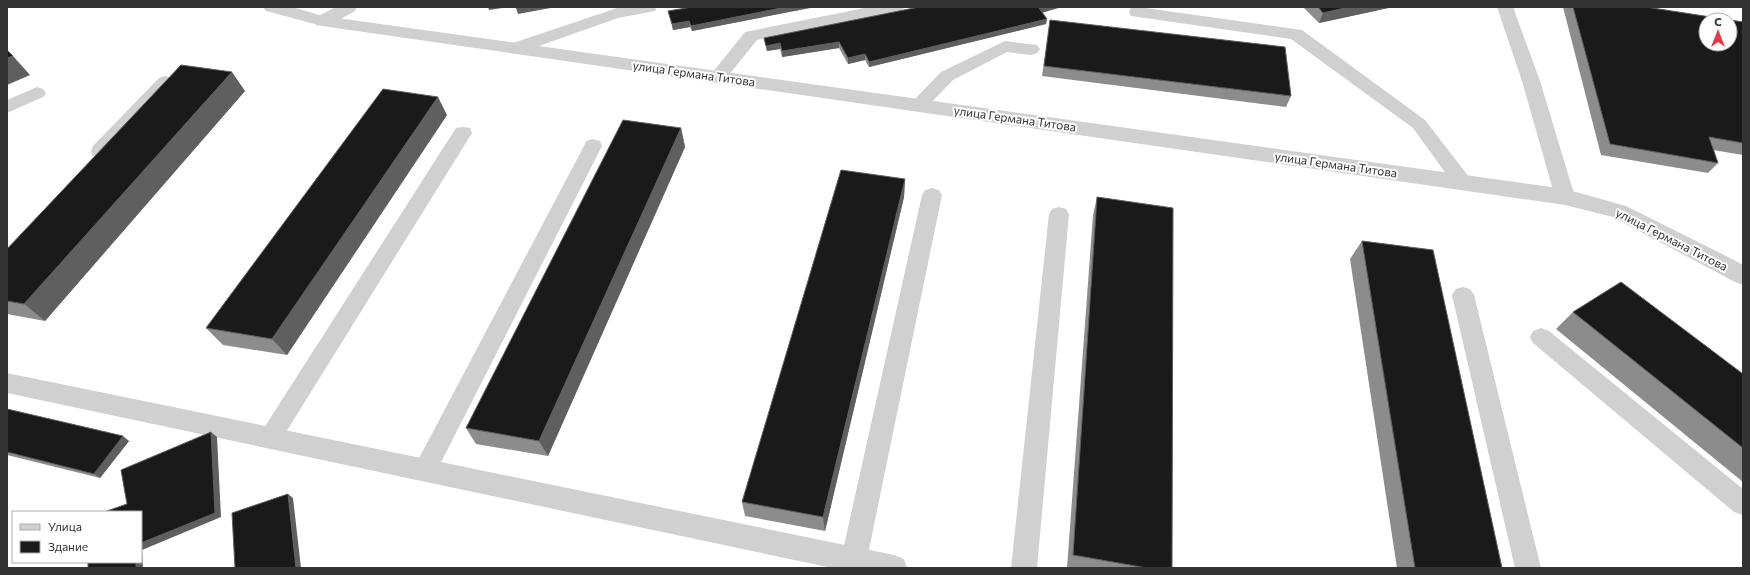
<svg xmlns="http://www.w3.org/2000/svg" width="1750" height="575" font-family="Commissioner,sans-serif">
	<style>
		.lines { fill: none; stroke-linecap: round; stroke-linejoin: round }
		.lane { fill: #d0d0d0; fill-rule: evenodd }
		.street { fill: #d0d0d0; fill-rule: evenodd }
		.wall { fill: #8c8c8c }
		.shaded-wall { fill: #5f5f5f }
		.building { fill: #1a1a1a; stroke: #5f5f5f; fill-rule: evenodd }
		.labels { text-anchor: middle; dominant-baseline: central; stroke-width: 4; stroke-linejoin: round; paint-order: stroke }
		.street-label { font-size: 12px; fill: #333; stroke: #fff }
	</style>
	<rect width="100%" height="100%" fill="#fff"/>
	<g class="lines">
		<path class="lane" d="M336,7H357L355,11C343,17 329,28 316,25L314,21L316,17Z
			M620,7H657L655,11L618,18L522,52L516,54L510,52L507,48L510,44Z
			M870,7H904L902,11L896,12L757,40L724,81L718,83L712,81L709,77L745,32Z
			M1138,7L1302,30L1425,120L1472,181L1469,186L1462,188L1455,186L1413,128L1291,39L1131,16L1129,12L1131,8Z
			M1497,7H1513L1540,81L1575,197L1572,202L1565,204L1558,202L1555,197L1522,81Z
			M1005,41L1037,45L1040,49L1037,53L1031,55L1007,52L953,80L925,109L919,111L913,109L910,105L913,101L941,72Z
			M165,76L171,78L174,82L171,86L107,156L100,158L93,156L91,151L93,146L159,78Z
			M37,87L43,89L46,93L43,97L7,113V100Z
			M463,127L470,128L472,133L278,445L270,448L262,445L258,438L262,431L456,128Z
			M593,139L600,141L602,146L433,478L425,481L417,478L413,470L417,462L584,146L586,141Z
			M932,188L939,190L942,195L867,559L863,568H846L841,559L922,195L925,190Z
			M1059,207L1066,209L1069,214L1037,568H1011L1049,214L1052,209Z
			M1463,287L1470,289L1474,295L1541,568H1515L1452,295L1456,289Z
			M1541,328L1549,331L1743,489V515L1734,512L1533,343L1530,337L1533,331Z"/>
		<path class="street" d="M263,7H292L323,16L1565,189L1626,206L1736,261L1743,265V285L1735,282L1613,217L1565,205L322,26L266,11Z
			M7,373L894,555L904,559L907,568H832L7,393Z"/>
	</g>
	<path class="wall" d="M692,7H815L692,31L690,27L673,30L668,11Z
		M1303,7H1393L1319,23Z
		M1563,7H1646L1743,22V155L1713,150L1718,163L1708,173L1601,155Z
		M1042,13L1047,19L1046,24L869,67L865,60L848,64L839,48L782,57L780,49L767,51L765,43L764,38Z
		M1050,20L1291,96L1286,107L1042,76Z
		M245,91L45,321L7,314V249Z
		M447,115L287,355L223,345L206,328Z
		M681,128L685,147L548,456L476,444L466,428Z
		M905,179L904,197L825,531L745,516L742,502Z
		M1097,197L1172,568H1067L1093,215Z
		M1362,241L1502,568H1397L1350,259Z
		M1573,312L1743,374V482L1556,329Z
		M7,409L129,441L100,478L7,455Z"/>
	<path class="shaded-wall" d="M488,7H509L489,10Z
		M523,7H556L518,14L516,8Z
		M786,7H815L692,31L691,26Z
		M1043,7H1062L1038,14L1039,8Z
		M1349,7H1393L1319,23L1323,13Z
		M1047,19L1046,24L869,67V62Z
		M689,21L690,27L673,30L672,24Z
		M839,42V48L782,57V51Z
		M780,43V49L767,51L766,46Z
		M865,54V60L848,64V58Z
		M13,56L30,75L7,85V58Z
		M232,72L245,91L45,321L24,304Z
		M438,97L447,115L287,355L272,339Z
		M681,128L685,147L548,456L539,441Z
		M905,179L904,197L825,531L823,517Z
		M211,432L217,437L221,517L142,550L143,568H136V562H141V543Z
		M123,436L129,441L100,478L94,474Z
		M288,494L293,498L301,568H296Z"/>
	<path class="building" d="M692,7H786L691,26L689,21L672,24L668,11Z
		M919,7H1043L1039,8L1047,19L869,62L865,54L848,58L839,42L782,51L780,43L766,46L764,38Z
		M1318,7H1349L1323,13Z
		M1573,7H1646L1743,22V143L1709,137L1718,163L1610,144ZM1706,20H1730V44H1706Z
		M1050,20L1285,47L1291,96L1044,66Z
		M7,50L13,56L7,58Z
		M181,65L232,72L24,304L7,301V249Z
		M383,89L438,97L272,339L206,328Z
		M623,120L681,128L539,441L466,428Z
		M841,170L905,179L823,517L742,502Z
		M1097,197L1173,208L1172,568H1147L1073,555Z
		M1362,241L1433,250L1502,568H1415Z
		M1621,282L1743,374V448L1573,312Z
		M7,409L123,436L94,474L7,452Z
		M211,432L215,513L141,543V512H104L127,504L121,470Z
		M288,494L296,568H235L232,513Z
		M88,562H136V568H88Z"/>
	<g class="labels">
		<g class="street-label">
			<text transform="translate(694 73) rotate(8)">улица Германа Титова</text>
			<text transform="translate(1015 118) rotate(8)">улица Германа Титова</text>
			<text transform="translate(1336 164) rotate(8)">улица Германа Титова</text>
			<text transform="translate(1672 239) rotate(27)">улица Германа Титова</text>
		</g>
	</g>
	<rect width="1750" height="575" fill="none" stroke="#333333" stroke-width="16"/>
	<rect x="12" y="511" width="130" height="52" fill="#ffffff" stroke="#adadad"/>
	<rect x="20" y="524" width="20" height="6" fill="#d0d0d0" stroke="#adadad"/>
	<text x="48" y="531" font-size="12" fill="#333333">Улица</text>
	<rect x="20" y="541" width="20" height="12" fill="#1a1a1a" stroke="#adadad"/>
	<text x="48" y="551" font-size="12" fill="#333333">Здание</text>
	<g transform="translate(1718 32)"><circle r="19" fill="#ffffff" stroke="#adadad"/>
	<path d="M0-3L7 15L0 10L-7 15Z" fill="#e63946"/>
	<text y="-6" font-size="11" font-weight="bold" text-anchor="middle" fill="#333333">С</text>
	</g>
</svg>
